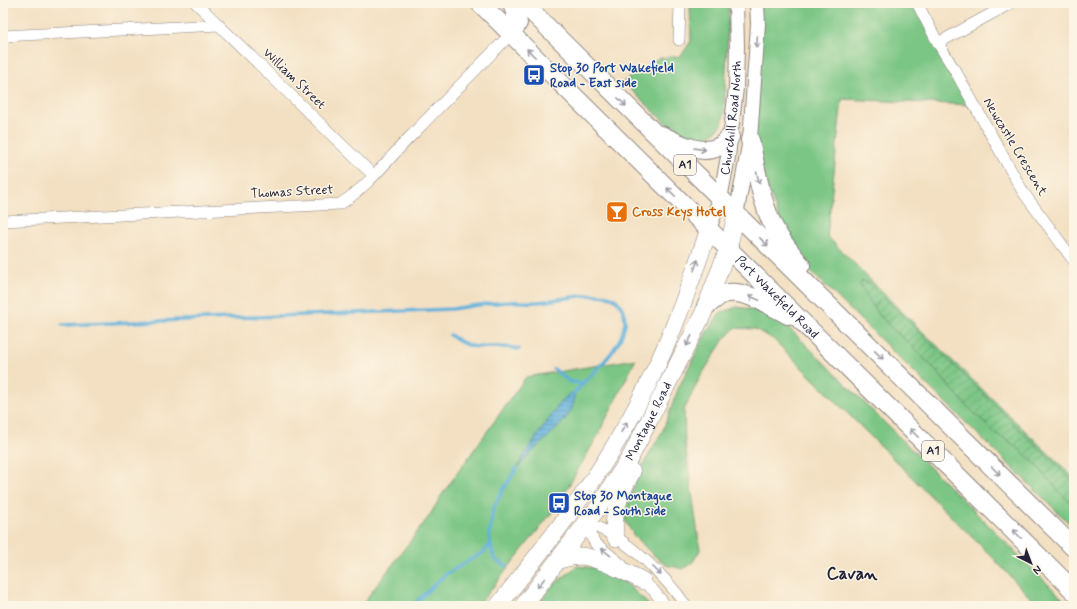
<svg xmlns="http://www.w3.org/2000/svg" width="1077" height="609" font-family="Mynerve,sans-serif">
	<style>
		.park { fill: #7bc685; stroke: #4e7460 }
		.garden { fill: url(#garden-furrows); stroke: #4e7460 }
		.water { fill: url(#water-rules); stroke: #41698b }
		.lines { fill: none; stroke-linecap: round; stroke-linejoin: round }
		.stream { stroke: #60b0db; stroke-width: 3.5 }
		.minor-casing { stroke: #8a817e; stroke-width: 12 }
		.tertiary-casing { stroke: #8a817e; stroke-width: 16 }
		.primary-casing { stroke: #8a817e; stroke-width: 18 }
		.trunk-casing { stroke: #8a817e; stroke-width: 20 }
		.minor { stroke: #fff; stroke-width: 11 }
		.tertiary { stroke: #fff; stroke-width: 14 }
		.primary { stroke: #fff; stroke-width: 17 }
		.trunk { stroke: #fff; stroke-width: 18 }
		.oneway { stroke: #9c9ca7 }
		.labels { text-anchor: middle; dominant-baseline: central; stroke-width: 3; stroke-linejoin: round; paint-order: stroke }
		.shield { fill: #fcf5e5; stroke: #63616e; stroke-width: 1 }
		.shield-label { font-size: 12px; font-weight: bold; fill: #22223b }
		.transit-label { font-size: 13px; font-weight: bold; fill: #164399; stroke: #fcf5e5; text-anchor: start }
		.street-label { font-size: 13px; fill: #22223b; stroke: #fcf5e5 }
		.food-label { font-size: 13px; font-weight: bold; fill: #c56008; stroke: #fcf5e5; text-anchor: start }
		.district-label { font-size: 17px; font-weight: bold; fill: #22223b; stroke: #fcf5e5 }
	</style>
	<defs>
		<pattern id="garden-furrows" width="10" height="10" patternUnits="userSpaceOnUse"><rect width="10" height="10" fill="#7bc685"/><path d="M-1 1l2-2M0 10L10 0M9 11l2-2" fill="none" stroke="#64a06e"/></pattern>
		<pattern id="water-rules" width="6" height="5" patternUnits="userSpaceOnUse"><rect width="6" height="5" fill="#60b0db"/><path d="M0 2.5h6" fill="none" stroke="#4f8fb3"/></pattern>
	</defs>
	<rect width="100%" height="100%" fill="#fcf5e5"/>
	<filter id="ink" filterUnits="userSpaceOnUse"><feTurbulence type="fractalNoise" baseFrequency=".025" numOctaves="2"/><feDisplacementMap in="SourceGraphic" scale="8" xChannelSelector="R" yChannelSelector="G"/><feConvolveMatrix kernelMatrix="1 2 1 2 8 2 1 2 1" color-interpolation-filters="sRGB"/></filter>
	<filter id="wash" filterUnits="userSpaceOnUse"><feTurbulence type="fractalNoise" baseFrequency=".012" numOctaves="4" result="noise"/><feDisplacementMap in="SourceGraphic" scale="16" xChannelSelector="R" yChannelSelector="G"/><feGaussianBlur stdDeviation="0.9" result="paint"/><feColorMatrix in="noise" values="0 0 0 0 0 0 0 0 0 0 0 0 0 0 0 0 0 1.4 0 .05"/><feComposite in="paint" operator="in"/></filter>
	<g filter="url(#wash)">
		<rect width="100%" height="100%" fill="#f3e0c2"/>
		<path class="park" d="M690,3H729L724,114L722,125L708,138L703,139L693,138L673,130L623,82L659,58L681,56L691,41Z
			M756,3H918L973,105L842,99L827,236L895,305L1074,478V528L792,253L750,140Z
			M737,307C758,309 772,317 790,329L1070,606H1038L994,559L773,339L755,329L735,328L724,339L699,379L684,410L685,443L700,550L693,562L683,569L666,565L650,552L634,536L625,520L628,503L638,474L663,430L678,389L706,333L720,313Z
			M636,359L597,437L557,506L478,606H361L430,515L441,496L526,377Z
			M577,566L596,568L626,583L650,606H537L551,587Z"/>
		<path class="garden" d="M862,281L868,282L1074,482V505L1059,492L1032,460L1009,441L996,434L966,405L935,370L907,341L892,329L876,311L860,285Z"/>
		<path class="water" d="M570,393H574C579,415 545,438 532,452C527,457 522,463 517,468L525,454L557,407Z"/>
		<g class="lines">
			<path class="stream" d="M62,325L452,309C471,306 491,303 510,302C519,301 528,303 537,302C555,301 598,290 613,298C623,304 627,318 624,328C618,354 591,373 574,393
				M450,335C477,356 490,342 519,349
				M554,369L570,382L583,383
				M507,566L494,559L489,537L493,509L501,493L517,468
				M554,601L560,606
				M414,606L416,602L446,574L484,552L490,544"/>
		</g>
	</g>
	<g filter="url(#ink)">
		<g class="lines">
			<g class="minor-casing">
				<path id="minor" d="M196,3L373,175
					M917,3L938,43L957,74L1023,192L1074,261
					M3,36L219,25
					M679,40L680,3
					M938,43L1011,3
					M3,221L340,204C366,188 386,162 406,141C441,105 476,69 511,34
					M585,525C590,526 596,526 601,529C630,542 668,579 686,606
					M585,525L595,543L622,565
					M638,577L653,590L666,606"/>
			</g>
			<g class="tertiary-casing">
				<g id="tertiary">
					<path d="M736,215L750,140L758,24L757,3"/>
					<path id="s1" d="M709,229L720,199L728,157L736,88L737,47L736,3"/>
				</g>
			</g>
			<g class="primary-casing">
				<g id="primary">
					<path d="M616,538C610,515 621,492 632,472"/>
					<path d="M559,560C567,558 574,556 581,556C599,557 627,573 643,581"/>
					<path d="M498,606C527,569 557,532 584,493C616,447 645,394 667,343C683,306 696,267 709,229"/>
					<path id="s2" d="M523,606L597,509L631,456L703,314L728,249L736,215"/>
				</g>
			</g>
			<g class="trunk-casing">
				<g id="trunk">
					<path id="s3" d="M480,3L1074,591"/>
					<path d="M523,3L1074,548"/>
					<path d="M511,34L518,23L512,3"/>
					<path d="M661,135C677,142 700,156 718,147C723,145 726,140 730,137"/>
					<path d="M750,140C757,171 761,205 777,233C784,244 793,255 801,265"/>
					<path d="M706,306C711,303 716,298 721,295C740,286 771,306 788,315"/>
				</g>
			</g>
			<use href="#minor" class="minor"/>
			<use href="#tertiary" class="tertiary"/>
			<use href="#primary" class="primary"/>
			<use href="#trunk" class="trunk"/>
		</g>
		<defs><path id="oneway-shaft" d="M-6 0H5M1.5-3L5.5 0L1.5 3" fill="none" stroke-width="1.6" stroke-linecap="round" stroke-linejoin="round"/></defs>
		<g class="oneway">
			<use href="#oneway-shaft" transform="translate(757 42) rotate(94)"/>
			<use href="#oneway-shaft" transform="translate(531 53) rotate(-135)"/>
			<use href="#oneway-shaft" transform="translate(622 102) rotate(45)"/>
			<use href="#oneway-shaft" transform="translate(700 149) rotate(8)"/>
			<use href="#oneway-shaft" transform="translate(758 178) rotate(77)"/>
			<use href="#oneway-shaft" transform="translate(671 192) rotate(-135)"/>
			<use href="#oneway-shaft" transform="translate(764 242) rotate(44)"/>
			<use href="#oneway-shaft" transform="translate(696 265) rotate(-70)"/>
			<use href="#oneway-shaft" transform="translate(754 298) rotate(-157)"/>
			<use href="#oneway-shaft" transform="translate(689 341) rotate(117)"/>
			<use href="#oneway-shaft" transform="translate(879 355) rotate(44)"/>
			<use href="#oneway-shaft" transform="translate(624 427) rotate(-61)"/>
			<use href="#oneway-shaft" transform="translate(914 433) rotate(-135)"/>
			<use href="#oneway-shaft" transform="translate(996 471) rotate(45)"/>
			<use href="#oneway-shaft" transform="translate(1017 534) rotate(-135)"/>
			<use href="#oneway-shaft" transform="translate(606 552) rotate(-141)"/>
			<use href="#oneway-shaft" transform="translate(657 571) rotate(45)"/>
			<use href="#oneway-shaft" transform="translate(541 583) rotate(128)"/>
		</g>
	</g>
	<defs>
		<g id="bus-square" transform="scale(1.15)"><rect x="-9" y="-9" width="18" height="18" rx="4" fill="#1a4fb4" stroke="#fcf5e5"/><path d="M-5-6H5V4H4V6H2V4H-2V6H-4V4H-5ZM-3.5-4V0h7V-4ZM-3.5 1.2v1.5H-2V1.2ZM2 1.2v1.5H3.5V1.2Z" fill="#fff"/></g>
		<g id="bar-square" transform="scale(1.15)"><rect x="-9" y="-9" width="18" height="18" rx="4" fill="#e8710a" stroke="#fcf5e5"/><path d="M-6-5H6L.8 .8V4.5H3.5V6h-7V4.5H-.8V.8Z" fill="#fff"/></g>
	</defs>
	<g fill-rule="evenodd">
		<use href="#bus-square" x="534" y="75"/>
		<use href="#bar-square" x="617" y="212"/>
		<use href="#bus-square" x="559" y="503"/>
	</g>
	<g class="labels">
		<g class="shield">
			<rect x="674" y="155" width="22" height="20" rx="3"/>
			<rect x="922" y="441" width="22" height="20" rx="3"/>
		</g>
		<g class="shield-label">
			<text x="685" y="165">A1</text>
			<text x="933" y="451">A1</text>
		</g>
		<g class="transit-label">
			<text x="550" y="68">Stop 30 Port Wakefield<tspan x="550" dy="15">Road - East side</tspan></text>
			<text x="574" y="496">Stop 30 Montague<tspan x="574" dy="15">Road - South side</tspan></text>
		</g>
		<g class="street-label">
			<text transform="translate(294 79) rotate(44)">William Street</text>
			<text stroke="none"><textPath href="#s1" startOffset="114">Churchill Road North</textPath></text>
			<text transform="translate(1015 147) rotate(59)">Newcastle Crescent</text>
			<text transform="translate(292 192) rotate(-3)">Thomas Street</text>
			<text stroke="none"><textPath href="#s3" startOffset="418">Port Wakefield Road</textPath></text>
			<text stroke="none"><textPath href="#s2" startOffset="224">Montague Road</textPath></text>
		</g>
		<g class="food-label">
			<text x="632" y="212">Cross Keys Hotel</text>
		</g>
		<g class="district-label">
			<text x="852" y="574">Cavan</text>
		</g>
	</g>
	<rect width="1077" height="609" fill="none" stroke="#fcf5e5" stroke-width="16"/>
	<g transform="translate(1031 563) rotate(138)" stroke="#fcf5e5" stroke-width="3" paint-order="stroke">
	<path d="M0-3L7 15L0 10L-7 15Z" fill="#22223b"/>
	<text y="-6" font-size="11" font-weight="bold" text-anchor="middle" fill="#22223b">N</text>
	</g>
</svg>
